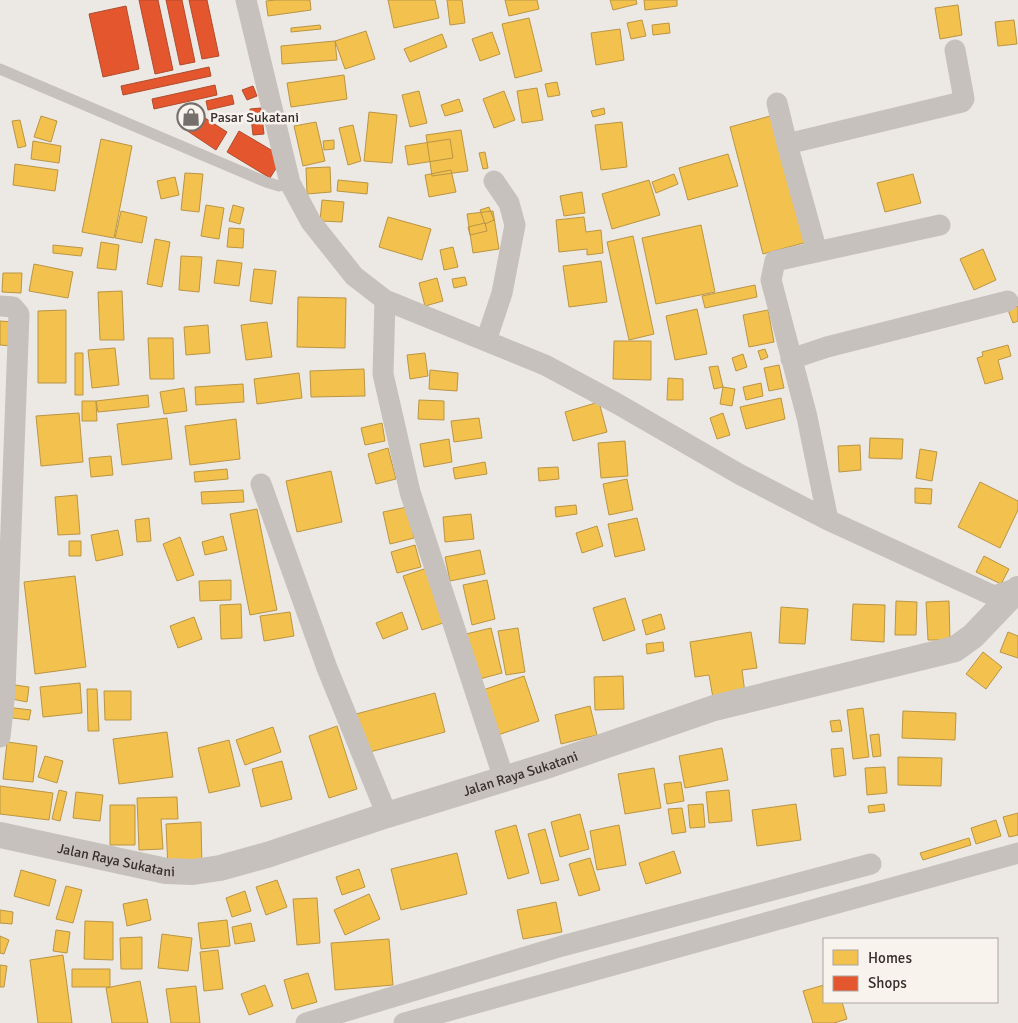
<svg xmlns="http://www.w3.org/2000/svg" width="1018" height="1023" font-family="Signika,sans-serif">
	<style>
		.homes { fill: #f2c14e; stroke: #ba9544 }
		.shops { fill: #e4572e; stroke: #b04b2d }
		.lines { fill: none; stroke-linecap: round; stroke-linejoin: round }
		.service { stroke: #c6c1bc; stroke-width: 11 }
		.minor { stroke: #c6c1bc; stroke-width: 21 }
		.tertiary { stroke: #c6c1bc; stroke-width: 26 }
		.labels { text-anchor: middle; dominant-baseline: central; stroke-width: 5; stroke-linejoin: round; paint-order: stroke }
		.poi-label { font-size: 14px; fill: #372f2b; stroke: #f8f3ec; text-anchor: start }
		.street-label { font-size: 14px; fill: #372f2b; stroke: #f8f3ec }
	</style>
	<rect width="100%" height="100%" fill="#ece8e4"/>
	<path class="homes" d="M276,0H310L311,10L268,16L266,1Z
		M388,0H435L439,18L394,28Z
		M447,0H462L465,23L450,25Z
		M505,0H537L539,9L509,16Z
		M610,0H636L637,4L613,10Z
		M644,0H677V6L645,10Z
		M958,5L962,35L940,39L935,8Z
		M529,18L542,71L515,78L502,24Z
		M642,20L646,36L631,39L627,23Z
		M1014,20L1017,44L998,46L995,22Z
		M669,23L670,33L653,35L652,25Z
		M320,25L321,29L291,32V28Z
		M620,29L624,60L596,65L591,33Z
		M366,31L375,59L345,69L335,41Z
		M492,32L500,54L480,61L472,39Z
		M442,34L447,47L410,62L404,49Z
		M335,41L337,60L282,64L281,46Z
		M344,75L347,99L291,107L287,83Z
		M557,82L560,95L548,97L545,84Z
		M537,88L543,120L522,123L517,91Z
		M419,91L427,123L410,127L402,95Z
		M504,91L515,120L494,128L483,99Z
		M459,99L463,111L445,116L441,105Z
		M604,108L605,114L593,117L591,111Z
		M369,112L397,115L392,163L364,161Z
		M774,115L807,242L763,254L730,127Z
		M41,116L57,121L51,142L34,137Z
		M20,120L26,146L18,148L12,121Z
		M316,122L325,161L303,166L294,126Z
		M622,122L627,167L601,170L595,125Z
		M353,125L361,161L348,165L339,128Z
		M461,130L468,171L432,176L426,135Z
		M101,139L132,146L114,238L82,232Z
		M450,139L453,158L408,165L405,146Z
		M334,140V149L324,150L323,141Z
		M33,141L61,146L59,163L31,159Z
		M485,152L488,168L483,169L479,153Z
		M728,154L738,186L688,200L679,168Z
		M15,164L58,170L55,191L13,185Z
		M330,167L331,192L307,194L306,168Z
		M451,170L456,192L429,197L425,175Z
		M185,173L203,174L199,212L181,210Z
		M674,174L678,184L656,193L652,182Z
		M913,174L921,203L885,212L877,183Z
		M175,177L179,195L161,199L157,181Z
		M338,180L368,183L367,194L337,191Z
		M649,180L660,215L612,229L602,194Z
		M582,192L585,213L564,216L560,196Z
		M322,200L344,202L342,222L320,221Z
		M206,205L224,208L219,239L201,236Z
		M233,205L244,208L240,224L229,221Z
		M489,207L494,220L485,224L480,210Z
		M121,211L147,217L142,243L115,238Z
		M493,211L499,249L473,253L467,214Z
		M388,217L431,229L422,260L379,247Z
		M584,217L586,232L601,230L603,253L587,255V249L559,252L556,220Z
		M485,223L487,231L470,235L468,227Z
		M701,225L715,292L656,304L642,238Z
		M229,228L244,229L243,248L227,247Z
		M633,236L654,334L629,340L607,242Z
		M155,239L170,242L162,287L147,284Z
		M101,242L119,245L116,270L97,268Z
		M53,245L83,248L81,256L53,253Z
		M453,247L458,267L444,270L440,250Z
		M983,249L996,280L974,290L960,259Z
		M181,256L202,257L199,292L179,290Z
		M217,260L242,263L239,286L214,283Z
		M601,261L607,302L569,307L563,266Z
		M34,264L73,272L68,298L29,291Z
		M254,269L276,271L272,304L250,301Z
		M3,273H22L21,293L2,292Z
		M465,277L467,285L454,288L452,279Z
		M437,278L443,301L425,306L419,283Z
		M755,285L757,297L705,308L702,296Z
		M122,291L124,340H100L98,292Z
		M298,297L346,298L345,348L297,347Z
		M1018,306V321L1013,323L1008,310Z
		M697,309L707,354L675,360L666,316Z
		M66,310V383H38V311Z
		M768,310L774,342L749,347L743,315Z
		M0,321L14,322L12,346L0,345Z
		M267,322L272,357L246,360L241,325Z
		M208,325L210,353L186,355L184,327Z
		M148,338H173L174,379H150Z
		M614,341H651V380L613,379Z
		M1008,345L1011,356L998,360L1003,379L985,384L977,358L983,356L982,352Z
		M115,348L119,385L92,388L88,350Z
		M765,349L768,357L761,360L758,351Z
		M75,353H83V395H75Z
		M425,353L428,376L410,379L407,355Z
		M743,354L747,367L736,371L732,358Z
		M779,365L784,388L769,391L764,368Z
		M718,366L723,387L714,389L709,367Z
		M364,369L365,396L311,397L310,371Z
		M430,370L458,373L457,391L429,389Z
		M299,373L302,398L257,404L254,379Z
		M668,378L683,379V400H667Z
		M761,383L763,396L746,400L743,387Z
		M243,384L244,402L196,405L195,387Z
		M723,387L735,389L732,406L720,404Z
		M184,388L187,411L164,414L160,392Z
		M148,395L149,407L98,412L96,401Z
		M781,398L785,419L746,429L740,407Z
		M419,400L444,401V420L418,419Z
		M82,401H96L97,421H82Z
		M599,402L607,432L573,441L565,412Z
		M79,413L83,462L41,466L36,416Z
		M723,413L730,435L717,439L710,418Z
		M167,418L172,459L122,465L117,424Z
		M479,418L482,438L454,442L451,421Z
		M236,419L240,459L190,465L185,426Z
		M382,423L385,441L365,445L361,428Z
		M870,438L903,439L902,459L869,458Z
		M449,439L452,462L424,467L420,444Z
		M625,441L628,476L601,478L598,443Z
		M860,445L861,470L839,472L838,446Z
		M388,448L396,479L376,484L368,454Z
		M920,449L937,452L932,481L916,478Z
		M111,456L113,475L91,477L89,458Z
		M485,462L487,474L455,479L453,468Z
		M558,467L559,479L539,481L538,468Z
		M227,469L228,479L195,482L194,472Z
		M331,471L342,522L297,532L286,481Z
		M627,479L633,510L609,515L603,484Z
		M980,482L1018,501V510L1000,548L958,527Z
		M915,488L932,489L931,504L915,503Z
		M243,490L244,502L202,504L201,492Z
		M77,495L80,534L58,535L55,497Z
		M576,505L577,514L556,517L555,507Z
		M407,507L414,538L390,544L383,512Z
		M257,509L277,610L250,615L230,514Z
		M471,514L474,539L445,542L443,517Z
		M149,518L151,541L137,542L135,520Z
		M637,518L645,550L615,557L608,524Z
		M597,526L603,546L582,553L576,533Z
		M118,530L123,555L96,561L91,535Z
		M223,536L227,550L205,555L202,542Z
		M180,537L194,575L177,581L163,544Z
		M69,541H81V556H69Z
		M415,545L421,567L397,573L391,552Z
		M480,550L485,574L450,581L445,557Z
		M984,556L1009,569L1001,584L976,572Z
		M430,567L449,621L422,630L403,576Z
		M75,576L86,667L35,674L24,582Z
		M231,580V600L200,601L199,581Z
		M487,580L495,619L472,625L463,585Z
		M625,598L635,630L603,641L593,608Z
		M896,601L917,602L916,635H895Z
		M949,601L950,640H928L926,602Z
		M241,604L242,638L221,639L220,605Z
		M853,604L885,605L884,642L851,640Z
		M781,607L808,609L805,644L779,643Z
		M290,612L294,636L264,641L260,616Z
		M402,612L408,629L383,639L376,623Z
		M661,614L665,629L646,635L642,620Z
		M194,617L202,639L178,648L170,626Z
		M491,628L502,673L476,680L466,634Z
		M518,628L525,672L506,675L498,631Z
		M751,632L757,668L742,670L745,693L713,698L709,675L695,677L690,642Z
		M1008,632L1018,636V658L1000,652Z
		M663,642L664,651L647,654L646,644Z
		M983,652L1002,667L986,689L966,674Z
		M524,676L539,721L498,735L483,690Z
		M623,676L624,709L595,710L594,677Z
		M80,683L82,713L43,717L40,687Z
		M15,685L29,687L27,702L12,699Z
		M87,689H97L99,731H88Z
		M104,691H131V720H105Z
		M435,693L445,732L366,753L356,714Z
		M590,706L597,735L561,744L555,715Z
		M6,707L31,710L29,720L4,717Z
		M863,708L869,757L853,759L847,710Z
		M903,711L956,713L955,740L902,738Z
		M840,720L842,731L832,732L830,721Z
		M337,726L357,789L329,798L309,736Z
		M273,727L281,752L245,765L236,740Z
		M167,732L173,777L119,784L113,739Z
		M879,734L881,756L873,757L870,735Z
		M229,740L240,786L209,793L198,748Z
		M7,742L37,746L33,782L3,779Z
		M722,748L728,780L685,788L679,756Z
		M843,748L846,775L834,777L831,749Z
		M45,756L63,761L57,783L38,777Z
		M898,757L942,758L941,786L898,785Z
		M282,761L292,799L261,807L252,769Z
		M885,767L887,793L867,795L865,768Z
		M654,768L661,808L625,814L618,774Z
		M681,782L684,801L667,804L664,784Z
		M0,786L53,793L49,820L0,814Z
		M59,790L67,792L60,821L52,819Z
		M729,790L732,821L709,823L706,792Z
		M76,792L103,795L100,821L73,818Z
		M177,797L178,819H161L163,849L139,850L137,798Z
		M703,804L705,827L690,828L688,805Z
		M796,804L801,840L757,846L752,810Z
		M884,804L885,811L869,813L868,806Z
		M110,805H135V845H110Z
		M682,808L686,832L672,834L668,809Z
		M1018,813V835L1009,837L1003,817Z
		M580,814L589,849L560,857L551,822Z
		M996,820L1001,836L976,844L971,828Z
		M201,822L202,869L168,870L166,824Z
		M516,825L529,873L508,879L495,831Z
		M619,825L626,865L597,870L590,831Z
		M545,829L559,880L541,884L528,834Z
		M969,838L971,845L923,860L920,853Z
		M674,851L681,873L646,884L639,863Z
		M457,853L467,894L401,910L391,869Z
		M590,858L600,890L579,896L569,864Z
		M359,869L365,887L342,895L336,877Z
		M21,870L56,880L49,906L14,896Z
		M277,880L287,907L266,915L256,887Z
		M66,886L82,890L73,923L56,919Z
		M245,891L251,911L232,917L226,898Z
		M369,894L380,919L345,935L334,910Z
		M317,898L320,943L297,945L293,899Z
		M147,899L151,920L127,926L123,904Z
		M556,902L562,932L523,939L517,910Z
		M0,910L13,912L12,924L0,923Z
		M227,920L230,946L201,949L198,923Z
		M85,921L113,922V960L84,959Z
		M251,923L255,941L235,944L232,927Z
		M56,930L70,932L67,953L53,951Z
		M162,934L192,938L188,971L158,968Z
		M0,936L9,940L4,954L0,953Z
		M142,937V969H121L120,938Z
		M389,939L393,985L335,990L331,943Z
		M218,950L223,989L204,991L200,952Z
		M63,955L72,1023H38L30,960Z
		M0,965L7,966L4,987H0Z
		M72,969H110V987H72Z
		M308,973L317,1002L292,1009L284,980Z
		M140,981L148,1023H112L106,988Z
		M265,985L273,1006L249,1015L241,994Z
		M824,985V1002H842L847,1019L834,1023H813L803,991Z
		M196,986L200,1023H171L166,989Z"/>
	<path class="shops" d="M139,0H158L173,70L155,74Z
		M166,0H182L195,62L180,65Z
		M189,0H207L219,56L202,59Z
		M126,6L139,69L103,77L89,14Z
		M209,67L211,76L123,95L121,86Z
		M215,85L217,95L154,109L152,99Z
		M253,86L257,96L247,100L242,90Z
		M232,95L234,104L208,110L206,101Z
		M261,108L264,134L253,135L250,109Z
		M194,111L227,132L216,150L183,128Z
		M239,131L283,157L270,178L227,152Z"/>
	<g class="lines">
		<path class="service" d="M0,69L266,182L279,186L290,183"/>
		<path class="minor" d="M246,0L290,183L311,222L354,276L385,300L545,365L616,403L739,474L828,520L994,596L1018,588
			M777,103L787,144
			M817,252L787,144L962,102L964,99L955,50
			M385,300L383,374L410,492L504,779
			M0,306L13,307L19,314L5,691L0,737
			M486,341L502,293L515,225L509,203L494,181
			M791,359L827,347L1008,301
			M261,484L327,668L387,815
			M828,520L807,417L771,280L775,261L940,225
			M306,1023L562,946L871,864
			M404,1023L1018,853"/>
		<path class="tertiary" id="s1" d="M0,835L166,871L193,872L220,868L267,855L387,815L549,765L714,708L955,649L973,636L1018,589"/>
	</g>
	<defs>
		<g id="shop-ring" transform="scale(1.4375)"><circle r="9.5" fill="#f8f3ec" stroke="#76706c" stroke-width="1.5"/><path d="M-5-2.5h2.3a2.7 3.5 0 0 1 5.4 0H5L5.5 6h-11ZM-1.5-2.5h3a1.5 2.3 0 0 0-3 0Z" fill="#76706c"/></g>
	</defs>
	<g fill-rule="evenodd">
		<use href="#shop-ring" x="191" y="117"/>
	</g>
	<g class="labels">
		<g class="poi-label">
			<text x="210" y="117">Pasar Sukatani</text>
		</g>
		<g class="street-label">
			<text stroke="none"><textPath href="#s1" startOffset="539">Jalan Raya Sukatani</textPath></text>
			<text stroke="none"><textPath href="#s1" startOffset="119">Jalan Raya Sukatani</textPath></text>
		</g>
	</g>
	<rect x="823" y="938" width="175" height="65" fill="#f8f3ec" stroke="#aba59f"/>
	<rect x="833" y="950" width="25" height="15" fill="#f2c14e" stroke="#aba59f"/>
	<text x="868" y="963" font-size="15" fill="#372f2b">Homes</text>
	<rect x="833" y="976" width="25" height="15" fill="#e4572e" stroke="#aba59f"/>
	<text x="868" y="988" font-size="15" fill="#372f2b">Shops</text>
</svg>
